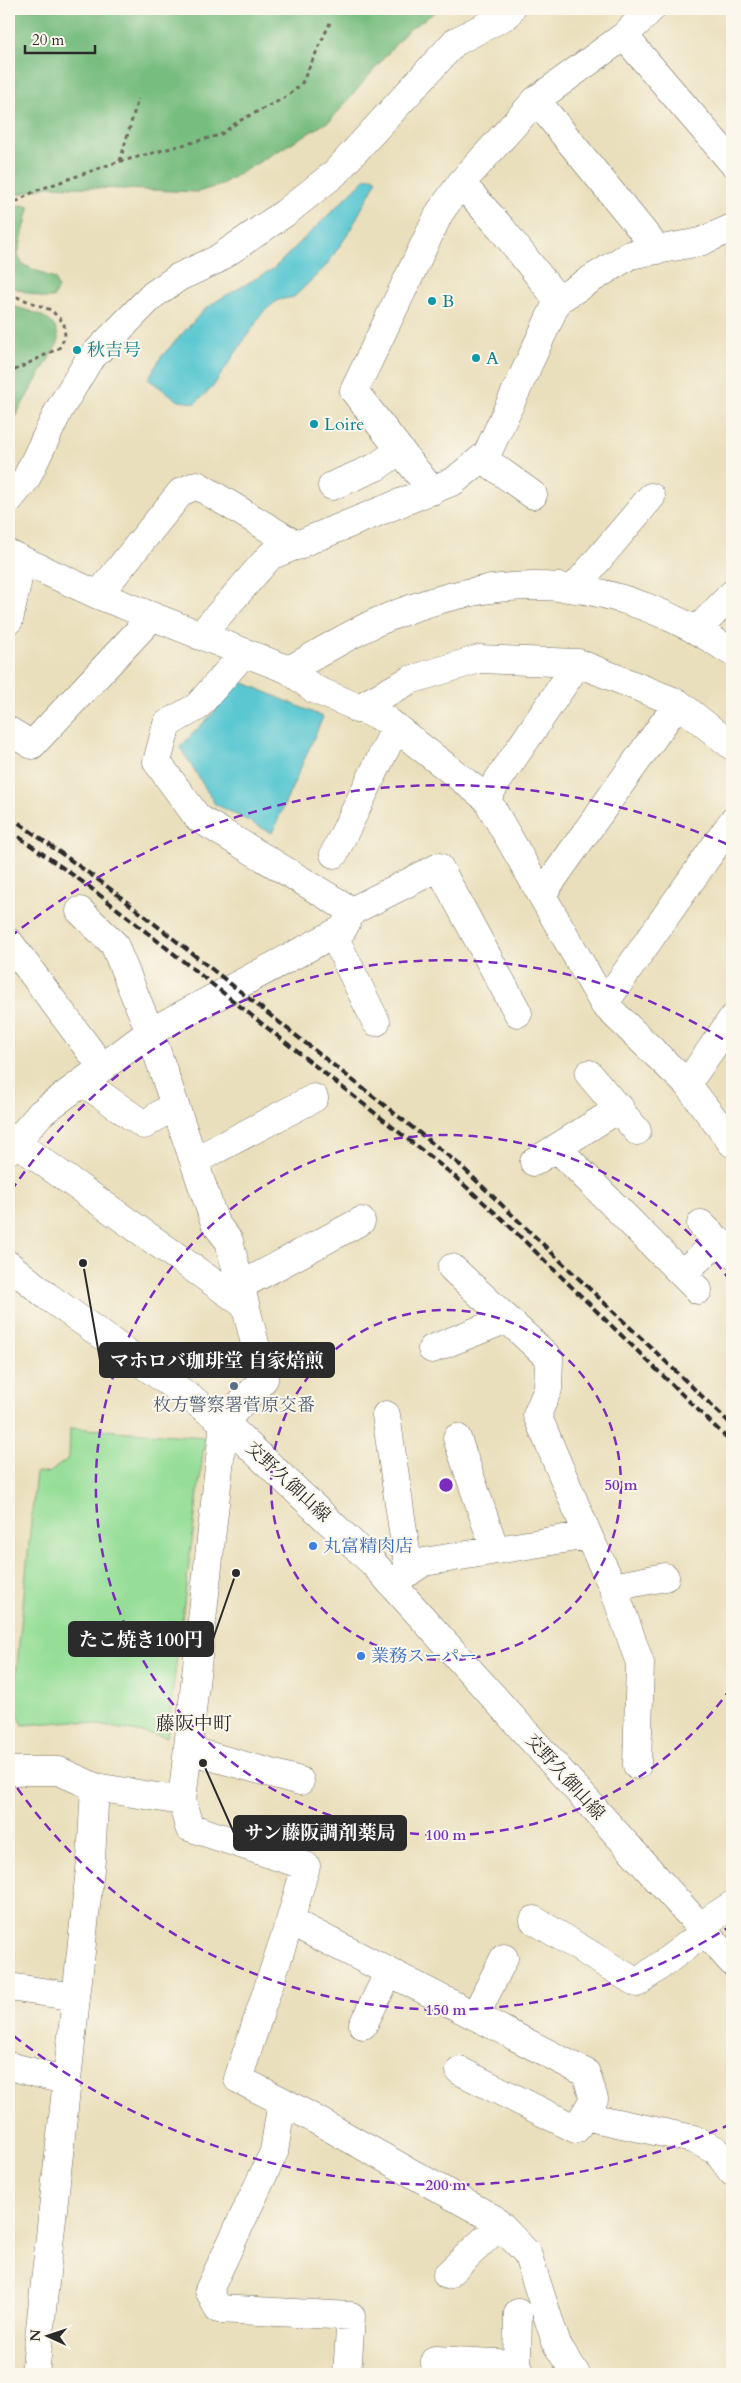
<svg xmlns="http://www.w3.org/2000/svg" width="741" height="2383" font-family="Cardo,'Noto Serif JP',serif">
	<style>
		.green { fill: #96de98; stroke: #608462 }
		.forest { fill: #78bd80; stroke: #527456 }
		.water { fill: #5ac7d1; stroke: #42797e }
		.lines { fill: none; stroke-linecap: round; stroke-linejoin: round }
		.minor-casing { stroke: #6e6a5e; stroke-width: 29 }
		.major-casing { stroke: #6e6a5e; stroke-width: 29 }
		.path { stroke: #6e6a5e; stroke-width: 3; stroke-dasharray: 4 4; stroke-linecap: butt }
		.minor { stroke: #fff; stroke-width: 28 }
		.major { stroke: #fff; stroke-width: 28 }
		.rail { stroke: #2b2b2b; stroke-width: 4; stroke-dasharray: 8 4; stroke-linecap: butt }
		.ring { fill: none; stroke: #7b2cbf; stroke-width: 2.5; stroke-dasharray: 9 6 }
		.culture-dot { fill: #0f9aa8; stroke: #fbf7ec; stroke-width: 2 }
		.service-dot { fill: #5c6f8a; stroke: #fbf7ec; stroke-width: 2 }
		.shop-dot { fill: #3f7fe0; stroke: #fbf7ec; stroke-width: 2 }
		.labels { text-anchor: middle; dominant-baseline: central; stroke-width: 4; stroke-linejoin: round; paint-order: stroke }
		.culture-label { font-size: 18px; fill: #0d838f; stroke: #fbf7ec; text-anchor: start }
		.service-label { font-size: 18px; fill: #4e5e75; stroke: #fbf7ec }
		.street-label { font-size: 18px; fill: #2b2b2b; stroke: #fbf7ec }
		.shop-label { font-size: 18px; fill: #366cbe; stroke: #fbf7ec; text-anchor: start }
		.neighbourhood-label { font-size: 19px; fill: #2b2b2b; stroke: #fbf7ec }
		.centre { fill: #7b2cbf; stroke: #fbf7ec; stroke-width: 2.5 }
		.ring-label { font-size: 15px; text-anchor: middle; font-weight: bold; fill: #7b2cbf; stroke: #fbf7ec; stroke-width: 4; stroke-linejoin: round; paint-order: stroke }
		.leader { fill: none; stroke: #2b2b2b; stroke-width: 2 }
		.callout-dot { fill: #2b2b2b; stroke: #fbf7ec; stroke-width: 2 }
		.callout { fill: #2b2b2b; stroke: #2b2b2b; stroke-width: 2 }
		.callout-label { font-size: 19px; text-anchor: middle; font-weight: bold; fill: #fff }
	</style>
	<rect width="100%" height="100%" fill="#fbf7ec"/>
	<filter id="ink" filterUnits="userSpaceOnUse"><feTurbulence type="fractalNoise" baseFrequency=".02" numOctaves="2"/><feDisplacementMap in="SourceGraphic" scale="10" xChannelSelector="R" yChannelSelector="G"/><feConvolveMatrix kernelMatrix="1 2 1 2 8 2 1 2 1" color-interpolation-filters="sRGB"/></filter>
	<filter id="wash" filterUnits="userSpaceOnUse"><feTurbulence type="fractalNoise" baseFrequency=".0096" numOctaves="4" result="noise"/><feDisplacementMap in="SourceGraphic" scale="20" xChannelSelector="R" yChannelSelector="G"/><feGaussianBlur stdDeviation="1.12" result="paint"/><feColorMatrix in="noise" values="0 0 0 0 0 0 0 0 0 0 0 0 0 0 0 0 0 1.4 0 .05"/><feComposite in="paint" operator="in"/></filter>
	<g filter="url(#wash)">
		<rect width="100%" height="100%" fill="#eadfbc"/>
		<path class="green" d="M70,1428L205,1437L167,1737L75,1721L23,1725L13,1705L36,1472L49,1473L69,1458Z"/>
		<path class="forest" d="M9,9H440L407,31L331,120L220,185L198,192L48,186L9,197Z
			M19,205L29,206V209L18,254L22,264L55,279L58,288L53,298H43L9,286V210Z
			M9,305C30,312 60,315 58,343L9,427Z"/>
		<path class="water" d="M373,177L377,180L348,234L325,267L294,297L278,300L263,312L212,388L195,403L179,401L148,379L161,357L203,311L218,300L273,269L366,178Z
			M238,680L323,717L272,833L215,804L180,747L214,712Z"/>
	</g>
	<g filter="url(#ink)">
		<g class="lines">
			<g class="minor-casing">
				<path id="minor" d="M624,36L732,162
					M536,100L658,250
					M461,183L502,229L558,300
					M482,458L533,495
					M332,486L376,467L400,450
					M432,491L354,391L440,212L461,183L536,100L624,36L651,9
					M9,500L26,479L59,410L89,360L153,295L179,277L216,260L285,213L334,174L455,42L507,15L511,9
					M9,554L98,595L289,670C318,654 348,635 379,621C507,566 616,575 732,652
					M575,587L651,497
					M98,595L181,492L197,485L298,546
					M9,620L22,560
					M698,629L732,594
					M200,636L270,556L454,481L487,454L558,300L630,255L700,242L732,228
					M289,670L314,689L385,719L486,798L604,1004L687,1084L732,1143
					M357,709L410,680L479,659L578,663L678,703L732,746
					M9,731L32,745L152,617
					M486,798L578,663
					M334,854L396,727
					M542,894L678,703
					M352,911L439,867L518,1013
					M333,934L376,1022
					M9,942L102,1067
					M604,1004L732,822
					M589,1074L637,1131
					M83,1082L144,1125L174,1105
					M687,1084L732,1019
					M15,1142L245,1305
					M558,1149L698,1290
					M9,1150L41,1113L150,1032L343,929L352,911L198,818L157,762L167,724L197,707L244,653
					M194,1161L314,1098
					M534,1162L620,1108
					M701,1224L732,1254
					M452,1268L549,1358L548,1389L537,1415L588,1535L613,1587L640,1663L637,1765
					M682,1273L719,1241
					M240,1286L361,1221
					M432,1349L507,1319
					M386,1415L409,1572
					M457,1438L495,1550
					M391,1583L424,1562L588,1535
					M613,1587L665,1577
					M188,1750L300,1781
					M9,1771H59L95,1787L182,1801L224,1422L264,1379L229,1241L215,1223L150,1032L114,944L80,911
					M182,1801L189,1827L306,1866L290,1921L238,2079L282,2101L274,2152L209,2290L218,2309L351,2316L347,2374
					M534,1920L637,1983L705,1932
					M290,1921L586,2073L594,2099L576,2129L460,2071
					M700,1926L732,1905
					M9,1987L76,1997
					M475,2016L504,1958
					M363,2025L389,1972
					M9,2066L67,2081
					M282,2101L494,2219L527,2253L557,2345L576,2374
					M584,2116L693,2139L716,2150L732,2172
					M447,2275L500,2225
					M518,2313L517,2364L521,2374
					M35,2374L91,1860L95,1787
					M435,2374V2360L517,2364"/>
			</g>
			<g class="major-casing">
				<path id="major" d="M9,1265L47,1296L224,1422L373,1563L732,1962"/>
			</g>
			<path class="path" d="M120,161L138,99
				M9,206L35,191L111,164L220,135L239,121L284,98L301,85L330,23
				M9,294L51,310L64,323L65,337L59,348L9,373"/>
			<use href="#minor" class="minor"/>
			<use href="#major" class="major"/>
			<path class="rail" d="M9,816L104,884L460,1165L732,1425
				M9,830L87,885L453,1175L502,1219L732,1443"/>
		</g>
	</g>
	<g class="ring">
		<circle cx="446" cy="1485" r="175"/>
		<path d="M731 1688A350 350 0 1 1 731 1282"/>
		<path d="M732 1925A525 525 0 0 1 11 1779M11 1191A525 525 0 0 1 732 1045"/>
		<path d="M731 2124A700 700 0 0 1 10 2033M10 937A700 700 0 0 1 731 846"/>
	</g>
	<g class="culture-dot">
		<circle cx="432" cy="301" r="5"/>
		<circle cx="77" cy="350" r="5"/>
		<circle cx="476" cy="358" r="5"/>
		<circle cx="314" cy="424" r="5"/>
	</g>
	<circle class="service-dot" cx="234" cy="1386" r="5"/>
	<g class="shop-dot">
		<circle cx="313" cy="1546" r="5"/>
		<circle cx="361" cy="1656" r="5"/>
	</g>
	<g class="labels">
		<g class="culture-label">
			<text x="442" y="301">B</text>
			<text x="87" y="350">秋吉号</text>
			<text x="486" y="358">A</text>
			<text x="324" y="424">Loire</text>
		</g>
		<g class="service-label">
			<text x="234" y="1405">枚方警察署菅原交番</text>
		</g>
		<g class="street-label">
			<text transform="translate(288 1482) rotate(43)">交野久御山線</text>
			<text transform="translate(565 1777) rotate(48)">交野久御山線</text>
		</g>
		<g class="shop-label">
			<text x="323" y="1546">丸富精肉店</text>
			<text x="371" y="1656">業務スーパー</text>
		</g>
		<g class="neighbourhood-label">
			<text x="194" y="1724">藤阪中町</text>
		</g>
	</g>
	<circle cx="446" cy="1485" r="8" class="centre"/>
	<g class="ring-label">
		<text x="621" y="1490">50 m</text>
		<text x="446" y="1840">100 m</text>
		<text x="446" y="2015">150 m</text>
		<text x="446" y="2190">200 m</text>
	</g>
	<path class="leader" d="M83 1263L100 1360M236 1573L213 1639M203 1763L234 1833"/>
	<g class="callout-dot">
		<circle cx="83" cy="1263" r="5"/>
		<circle cx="236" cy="1573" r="5"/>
		<circle cx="203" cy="1763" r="5"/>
	</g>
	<g class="callout">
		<rect x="100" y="1343" width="234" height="34" rx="5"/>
		<rect x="69" y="1622" width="144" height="34" rx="5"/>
		<rect x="234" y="1816" width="172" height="34" rx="5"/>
	</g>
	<g class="callout-label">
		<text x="217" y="1367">マホロバ珈琲堂 自家焙煎</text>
		<text x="141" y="1646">たこ焼き100円</text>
		<text x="320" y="1839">サン藤阪調剤薬局</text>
	</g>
	<rect width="741" height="2383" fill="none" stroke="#fbf7ec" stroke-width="30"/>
	<g transform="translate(48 2336) rotate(273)" stroke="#fbf7ec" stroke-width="4" paint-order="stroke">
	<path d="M0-4L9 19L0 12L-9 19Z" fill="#2b2b2b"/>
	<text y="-8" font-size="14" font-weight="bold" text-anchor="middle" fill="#2b2b2b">N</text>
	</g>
	<path d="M25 45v8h70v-8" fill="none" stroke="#2b2b2b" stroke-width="2.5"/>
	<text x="32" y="45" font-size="15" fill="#2b2b2b" stroke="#fbf7ec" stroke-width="4" paint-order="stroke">20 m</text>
</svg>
